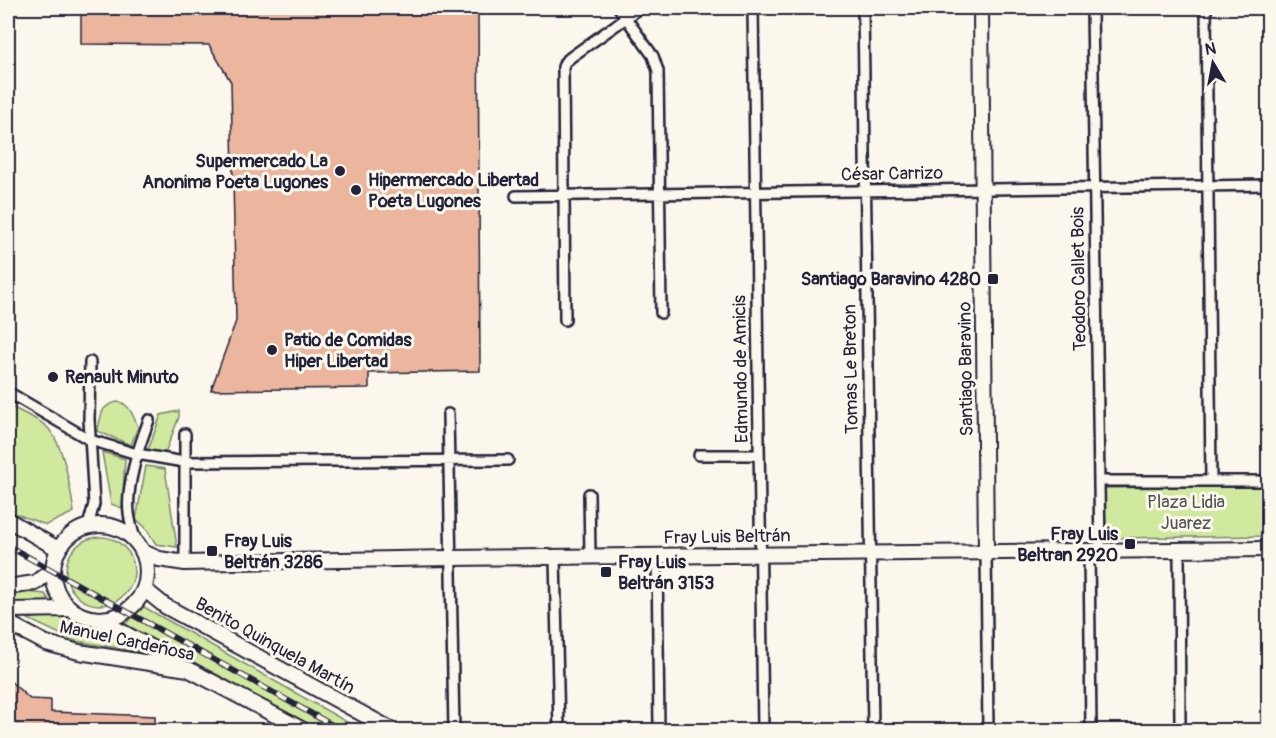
<svg xmlns="http://www.w3.org/2000/svg" width="1276" height="738" font-family="Pangolin,sans-serif">
	<style>
		.green { fill: #d0e99f; stroke: #79866d; stroke-width: 1.5 }
		.building { fill: #ebb59e; stroke: #22223b; stroke-width: 1.5 }
		.lines { fill: none; stroke-linecap: round; stroke-linejoin: round }
		.street-casing { stroke: #22223b; stroke-width: 14 }
		.secondary-casing { stroke: #22223b; stroke-width: 18 }
		.street { stroke: #fbf7ec; stroke-width: 9 }
		.secondary { stroke: #fbf7ec; stroke-width: 14 }
		.rail-casing { stroke: #22223b; stroke-width: 6 }
		.rail { stroke: #fbf7ec; stroke-width: 4; stroke-dasharray: 11; stroke-linecap: butt }
		.poi-dot { fill: #22223b; stroke: #fbf7ec; stroke-width: 2 }
		.labels { text-anchor: middle; dominant-baseline: central; stroke-width: 6; stroke-linejoin: round; paint-order: stroke }
		.poi-label { font-size: 18px; font-weight: bold; fill: #22223b; stroke: #fbf7ec; text-anchor: start }
		.street-label { font-size: 18px; fill: #22223b; stroke: #fbf7ec }
		.park-label { font-size: 18px; fill: #4e5454; stroke: #fbf7ec }
	</style>
	<rect width="100%" height="100%" fill="#fbf7ec"/>
	<filter id="ink" filterUnits="userSpaceOnUse"><feTurbulence type="fractalNoise" baseFrequency=".0167" numOctaves="2"/><feDisplacementMap in="SourceGraphic" scale="12" xChannelSelector="R" yChannelSelector="G"/><feConvolveMatrix kernelMatrix="1 2 1 2 8 2 1 2 1" color-interpolation-filters="sRGB"/></filter>
	<g filter="url(#ink)">
		<path class="green" d="M117,402C130,403 133,416 138,427L131,445L97,431C103,415 98,407 117,402Z
			M8,405C18,411 41,420 48,428C65,447 70,488 74,512L46,525L8,511Z
			M179,411V417L165,453L148,450L161,415Z
			M102,452L125,459L122,508L111,504Z
			M146,466L165,469L177,547L156,544L145,527L136,519Z
			M1268,486V536L1106,538L1103,488Z
			M66 571a34 34 0 1 1 68 0a34 34 0 1 1-68 0Z
			M8,590L45,594L50,601L15,604L8,602Z
			M144,607L361,730H317L125,624Z
			M57,615L77,625L106,628L154,654L75,641L28,619Z"/>
		<path class="building" d="M81,8H478L480,371L369,373V388L211,390L236,321L231,82L209,45L81,44Z
			M8,679L30,699L51,700V712L155,716V730H8Z"/>
		<g class="lines">
			<g class="street-casing">
				<path id="street" d="M619,8L653,56L658,71L661,313
					M753,8L763,730
					M863,8L873,730
					M1092,8L1100,551
					M1206,8L1211,481
					M516,196L1268,185
					M565,320L563,67L565,62L571,57L640,8
					M8,392L90,440L137,454L184,462L508,460
					M448,414L454,730
					M185,434V563
					M699,455H759
					M1099,481H1268
					M589,494L590,556
					M88,526L94,504L89,419L90,362
					M136,541C133,532 130,522 129,513C126,486 139,446 149,420
					M1179,550L1180,730
					M1089,551L1091,730
					M986,552L988,730
					M657,555L659,730
					M555,557L559,730"/>
			</g>
			<g class="secondary-casing">
				<path id="secondary" d="M981,8L986,552
					M8,520L58,549
					M53 572a47 47 0 1 1 94 0a47 47 0 1 1-94 0Z
					M143,552L159,559L185,563L450,558L1268,549
					M8,587L35,583L52,570
					M144,589L165,606L392,730
					M8,610L71,609
					M98,619L179,663
					M8,623L46,643L79,652L188,669L303,730"/>
			</g>
			<use href="#street" class="street"/>
			<use href="#secondary" class="secondary"/>
			<g class="rail-casing">
				<path id="rail" d="M8,546L341,730"/>
			</g>
			<use href="#rail" class="rail"/>
		</g>
	</g>
	<g class="poi-dot">
		<circle cx="340" cy="171" r="6"/>
		<circle cx="356" cy="190" r="6"/>
		<rect x="987" y="273" width="12" height="12" rx="3"/>
		<circle cx="272" cy="350" r="6"/>
		<circle cx="53" cy="377" r="6"/>
		<rect x="1124" y="538" width="12" height="12" rx="3"/>
		<rect x="206" y="545" width="12" height="12" rx="3"/>
		<rect x="600" y="566" width="12" height="12" rx="3"/>
	</g>
	<g class="labels">
		<g class="poi-label">
			<text x="328" y="161" text-anchor="end">Supermercado La<tspan x="328" dy="21">Anonima Poeta Lugones</tspan></text>
			<text x="368" y="180">Hipermercado Libertad<tspan x="368" dy="21">Poeta Lugones</tspan></text>
			<text x="981" y="279" text-anchor="end">Santiago Baravino 4280</text>
			<text x="284" y="340">Patio de Comidas<tspan x="284" dy="21">Hiper Libertad</tspan></text>
			<text x="65" y="377">Renault Minuto</text>
			<text x="1118" y="534" text-anchor="end">Fray Luis<tspan x="1118" dy="21">Beltran 2920</tspan></text>
			<text x="224" y="541">Fray Luis<tspan x="224" dy="21">Beltrán 3286</tspan></text>
			<text x="618" y="562">Fray Luis<tspan x="618" dy="21">Beltrán 3153</tspan></text>
		</g>
		<g class="street-label">
			<text transform="translate(892 174) rotate(-1)">César Carrizo</text>
			<text transform="translate(1079 279) rotate(-91)">Teodoro Callet Bois</text>
			<text transform="translate(741 369) rotate(-91)">Edmundo de Amicis</text>
			<text transform="translate(851 369) rotate(-91)">Tomas Le Breton</text>
			<text transform="translate(966 369) rotate(-91)">Santiago Baravino</text>
			<text transform="translate(727 537) rotate(-1)">Fray Luis Beltrán</text>
			<text transform="translate(127 641) rotate(12)">Manuel Cardeñosa</text>
			<text transform="translate(275 646) rotate(29)">Benito Quinquela Martín</text>
		</g>
		<g class="park-label">
			<text x="1186" y="502">Plaza Lidia<tspan x="1186" dy="21">Juarez</tspan></text>
		</g>
	</g>
	<rect width="1276" height="738" fill="none" stroke="#fbf7ec" stroke-width="30"/>
	<rect x="15" y="15" width="1246" height="708" fill="none" stroke="#22223b" stroke-width="2" filter="url(#ink)"/>
	<g transform="translate(1213 63) rotate(350)" stroke="#fbf7ec" stroke-width="4.5" paint-order="stroke">
	<path d="M0-4.5L10 22L0 15L-10 22Z" fill="#22223b"/>
	<text y="-9" font-size="16" font-weight="bold" text-anchor="middle" fill="#22223b">N</text>
	</g>
</svg>
